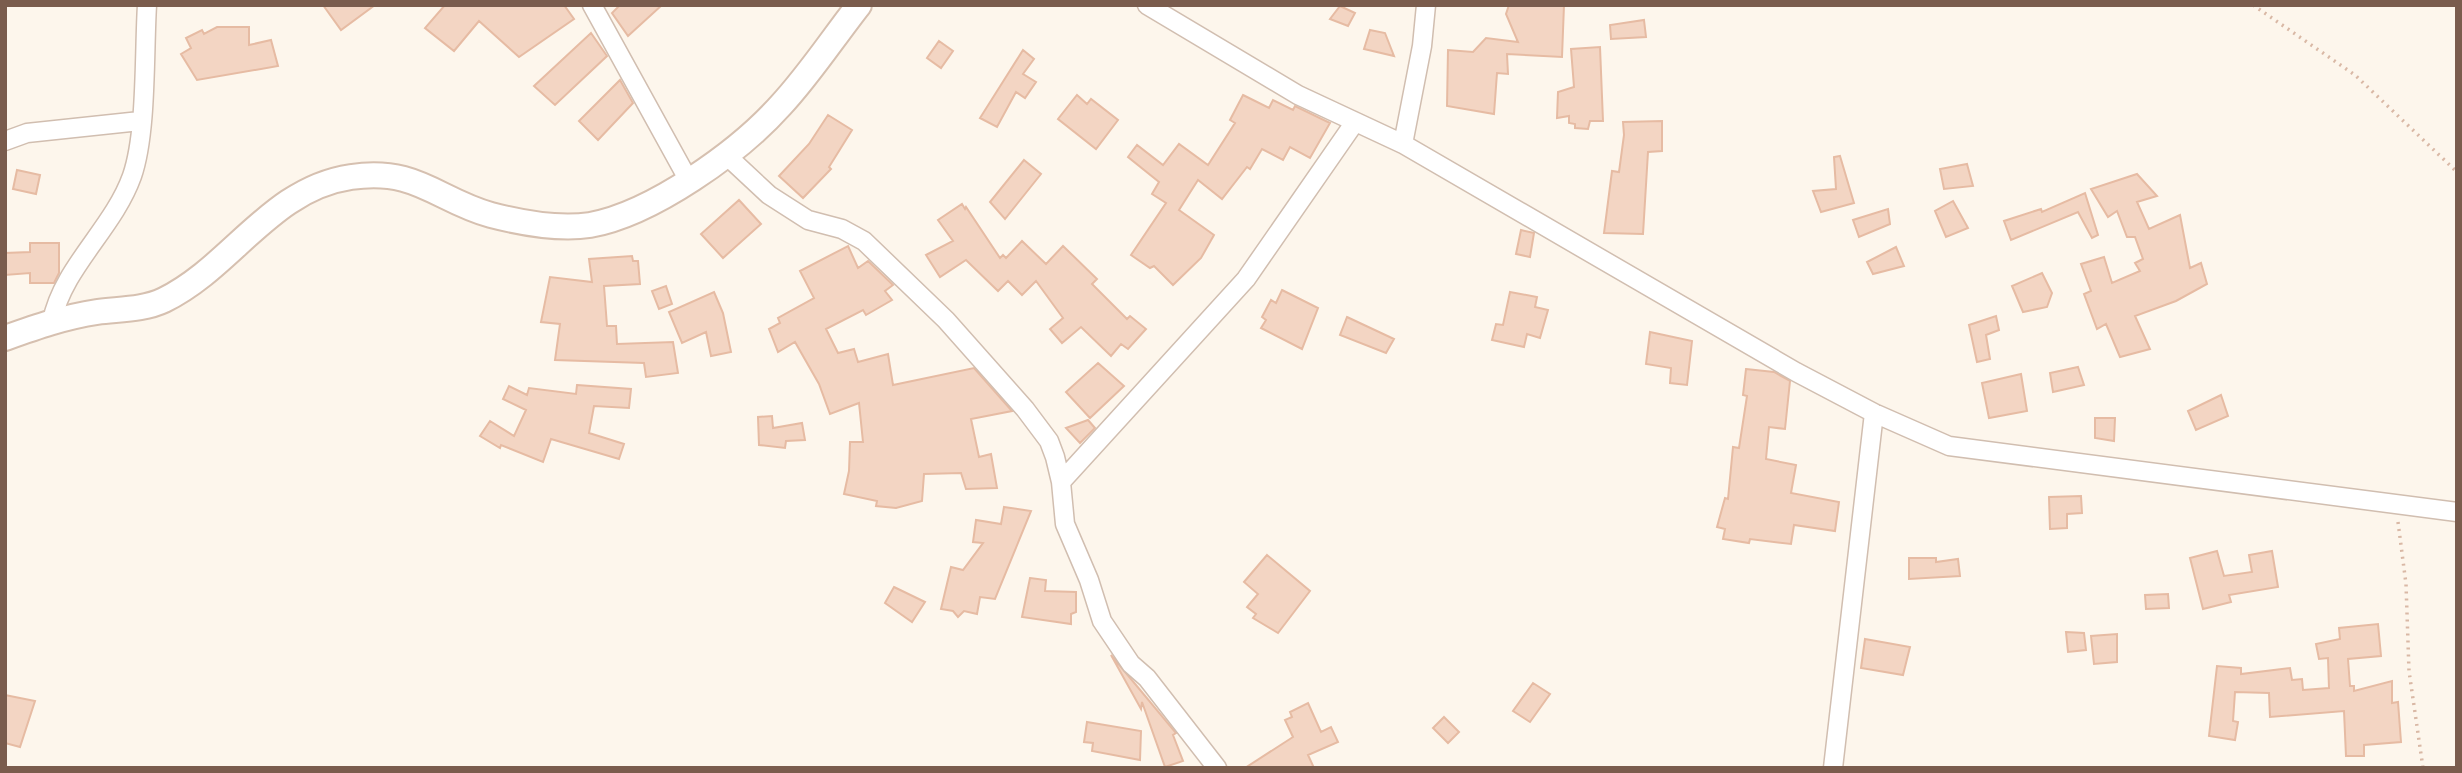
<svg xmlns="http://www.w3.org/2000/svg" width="2462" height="773" font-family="Ubuntu,sans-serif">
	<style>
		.building { fill: #f3d5c3; stroke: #e6bba3; stroke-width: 2 }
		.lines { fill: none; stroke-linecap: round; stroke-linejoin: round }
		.minor-casing { stroke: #d1beb0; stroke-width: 21 }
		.secondary-casing { stroke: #d6c0b0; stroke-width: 28 }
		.path { stroke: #d9b8a5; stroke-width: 3.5; stroke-dasharray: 2 5; stroke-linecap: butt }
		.minor { stroke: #fff; stroke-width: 18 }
		.secondary { stroke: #fff; stroke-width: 24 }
	</style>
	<rect width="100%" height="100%" fill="#fdf6ec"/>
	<path class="building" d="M323,5H375L341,30Z
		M445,5H564L574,19L519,57L479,21L454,51L425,28Z
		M620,5H662L628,36L612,13Z
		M1509,5H1564L1562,57L1507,54L1508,74L1497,73L1494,114L1447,106L1448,50L1473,52L1486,38L1518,42L1506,14Z
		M1340,6L1355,13L1348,26L1330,19Z
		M1644,20L1646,37L1611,39L1610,25Z
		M217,27H249V45L271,40L278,66L197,80L181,54L191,48L186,38L202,30L204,34Z
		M1370,30L1385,33L1394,56L1364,49Z
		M591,33L607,56L555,105L534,86Z
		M939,41L953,51L941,68L927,58Z
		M1600,47L1603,121H1590L1588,129L1575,128V124L1569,123V116L1557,118L1558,92L1574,87L1571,49Z
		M1023,50L1034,59L1023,74L1036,82L1025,98L1016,92L997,127L980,118Z
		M620,80L633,103L598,140L579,121Z
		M1077,95L1087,104L1091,99L1118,120L1096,149L1058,119Z
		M1243,95L1269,108L1273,100L1293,110L1295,106L1330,123L1310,158L1290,147L1283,160L1262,149L1250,169L1247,167L1222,199L1198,180L1179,210L1214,235L1201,258L1173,285L1154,266L1150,268L1131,255L1166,203L1152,194L1159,182L1128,157L1137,145L1163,165L1179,144L1208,165L1235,123L1230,120Z
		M828,115L852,130L829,167L831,169L803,198L779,176L809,144Z
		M1662,121V151L1648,152L1643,234L1604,233L1612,171L1619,172L1624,135L1623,122Z
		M1840,156L1854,203L1821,212L1813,191L1836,189L1834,157Z
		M1024,160L1041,174L1005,219L990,202Z
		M1967,164L1973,186L1944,189L1940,169Z
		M17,170L40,175L36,194L13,189Z
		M2137,174L2157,196L2137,202L2149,229L2180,215L2190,268L2201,263L2207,284L2176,301L2135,316L2150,349L2120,357L2106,324L2097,329L2084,294L2091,291L2081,264L2104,257L2112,283L2140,271L2135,263L2143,259L2135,237H2127L2117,211L2108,217L2091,189Z
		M2085,193L2098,235L2092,238L2078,212L2011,240L2004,221L2041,209L2042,212Z
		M739,200L761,224L723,258L701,234Z
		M1953,201L1968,228L1946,237L1935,211Z
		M962,204L965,209L966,207L1000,258L1003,255L1006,258L1022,241L1046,264L1063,246L1097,279L1092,284L1127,319L1130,316L1146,329L1128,349L1121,344L1111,356L1081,327L1062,343L1050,329L1063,318L1036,281L1022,295L1008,281L998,291L966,260L940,277L926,255L953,241L938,220Z
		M1888,209L1890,224L1859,237L1853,220Z
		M1521,230L1534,233L1530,257L1516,254Z
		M30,243H59V273L54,283H30V273L5,275V253L30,252Z
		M848,246L858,268L868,261L893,285L885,291L892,300L866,315L863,310L826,329L838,353L854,349L858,362L888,354L893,385L974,368L1012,411L971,419L979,457L991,454L997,488L966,489L961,473L924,474L922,501L896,508L876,506L877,501L844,494L849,471L850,442H863L859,403L830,414L819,384L795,342L778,352L769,329L780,323L778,318L814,298L800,271Z
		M1896,247L1904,266L1873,274L1867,262Z
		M632,256L633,261H638L640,284L604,286L607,326H616L617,344L673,342L678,373L646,377L644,363L555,360L560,324L541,322L550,277L592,282L589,259Z
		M2042,273L2052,293L2047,307L2023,312L2012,286Z
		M666,286L672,304L659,309L652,291Z
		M1282,290L1318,308L1302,349L1261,328L1266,320L1262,317L1271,300L1276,303Z
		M714,292L723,313L731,352L711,356L706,332L682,343L669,312Z
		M1510,292L1537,297L1535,307L1548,310L1540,338L1527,334L1524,347L1492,340L1496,324L1503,325Z
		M1996,316L1999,330L1986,335L1990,359L1977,362L1969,325Z
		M1347,317L1394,339L1386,353L1340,335Z
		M1650,332L1692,341L1687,385L1670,383L1671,368L1646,364Z
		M1098,363L1124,386L1090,418L1066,392Z
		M2078,367L2084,385L2053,392L2050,373Z
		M1746,369L1774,372L1790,381L1785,429L1769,427L1766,459L1796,465L1791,493L1839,502L1835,531L1794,525L1791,544L1750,539L1749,543L1723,539L1725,529L1717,527L1725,498L1728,499L1733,447L1739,448L1747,396L1743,395Z
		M2021,374L2027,411L1989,418L1982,383Z
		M577,385L631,389L629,408L594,406L589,433L624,444L619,459L551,439L543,462L501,445L500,448L480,436L490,421L514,436L526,410L503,399L509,386L527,395L529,388L576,394Z
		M2221,395L2228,416L2196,430L2188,411Z
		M772,416L773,428L802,423L805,440L786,441L785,448L759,445L758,417Z
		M2095,418H2115L2114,441L2095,438Z
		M1088,420L1095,428L1080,443L1066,428Z
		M2081,496L2082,513L2067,514V528L2050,529L2049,497Z
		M1004,507L1031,511L995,599L980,597L977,614L964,611L958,617L953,611L941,609L951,567L963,570L983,543L973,542L976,520L1001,524Z
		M2217,551L2224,576L2252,572L2249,555L2272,551L2278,587L2229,595L2231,602L2203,609L2190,558Z
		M1267,555L1310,591L1278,633L1253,618L1256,614L1247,607L1258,594L1244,582Z
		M1909,558H1936V562L1958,559L1960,576L1909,579Z
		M1030,578L1046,580L1045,591L1076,592V612L1071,614V624L1022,617Z
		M894,587L925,602L912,622L885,603Z
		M2168,594L2169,608L2146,609L2145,595Z
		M2378,624L2381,656L2348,659L2350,686H2354V691L2392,681V703L2398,702L2401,742L2364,745V756H2346L2344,711L2270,717L2269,693L2235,692L2233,721L2238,722L2235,740L2209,736L2217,666L2241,668V674L2290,668L2292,680L2302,679L2303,690L2329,688L2328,658L2319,659L2316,644L2340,639L2339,628Z
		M2066,632L2084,633L2086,650L2068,652Z
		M2117,634V662L2094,664L2091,636Z
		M1865,639L1910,647L1903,675L1861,668Z
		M1111,655L1176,733L1173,735L1183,761L1165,767L1142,702L1141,709Z
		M1533,683L1550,694L1530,722L1513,711Z
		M5,695L35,701L20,747L5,743Z
		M1308,703L1321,732L1331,727L1338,742L1308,755L1314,768H1245L1293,737L1285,720L1292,717L1290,712Z
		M1444,717L1459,732L1448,743L1433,728Z
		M1087,722L1141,731L1140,760L1092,751L1093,743L1084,742Z"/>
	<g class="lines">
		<g class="minor-casing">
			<path id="minor" d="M592,5L689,181
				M1147,5L1298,95L1403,144L1796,372L1874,413L1949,446L2457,512
				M5,141L27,133L140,121
				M1403,144L1422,46L1426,5
				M725,154L769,195L808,220L842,229L864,241L946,320L1025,409L1049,441L1055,457L1061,482L1065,524L1089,580L1102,621L1131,664L1147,678L1217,768
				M52,321C63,267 113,229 132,176C147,133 144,53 147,5
				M1061,482L1246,279L1355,122
				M1833,768L1874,413"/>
		</g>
		<g class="secondary-casing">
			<path id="secondary" d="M5,338C36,327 64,317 97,312C119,309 143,310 164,300C233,266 270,189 351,177C416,167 437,200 491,215C522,223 558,230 590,225C652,214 739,152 781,105C809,75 833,38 859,5"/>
		</g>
		<path class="path" d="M2253,5L2355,75L2457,172
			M2398,522L2406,584L2409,671L2423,768"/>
		<use href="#minor" class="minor"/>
		<use href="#secondary" class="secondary"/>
	</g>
	<rect width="2462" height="773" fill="none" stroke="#7a5c4d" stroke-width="14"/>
</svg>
